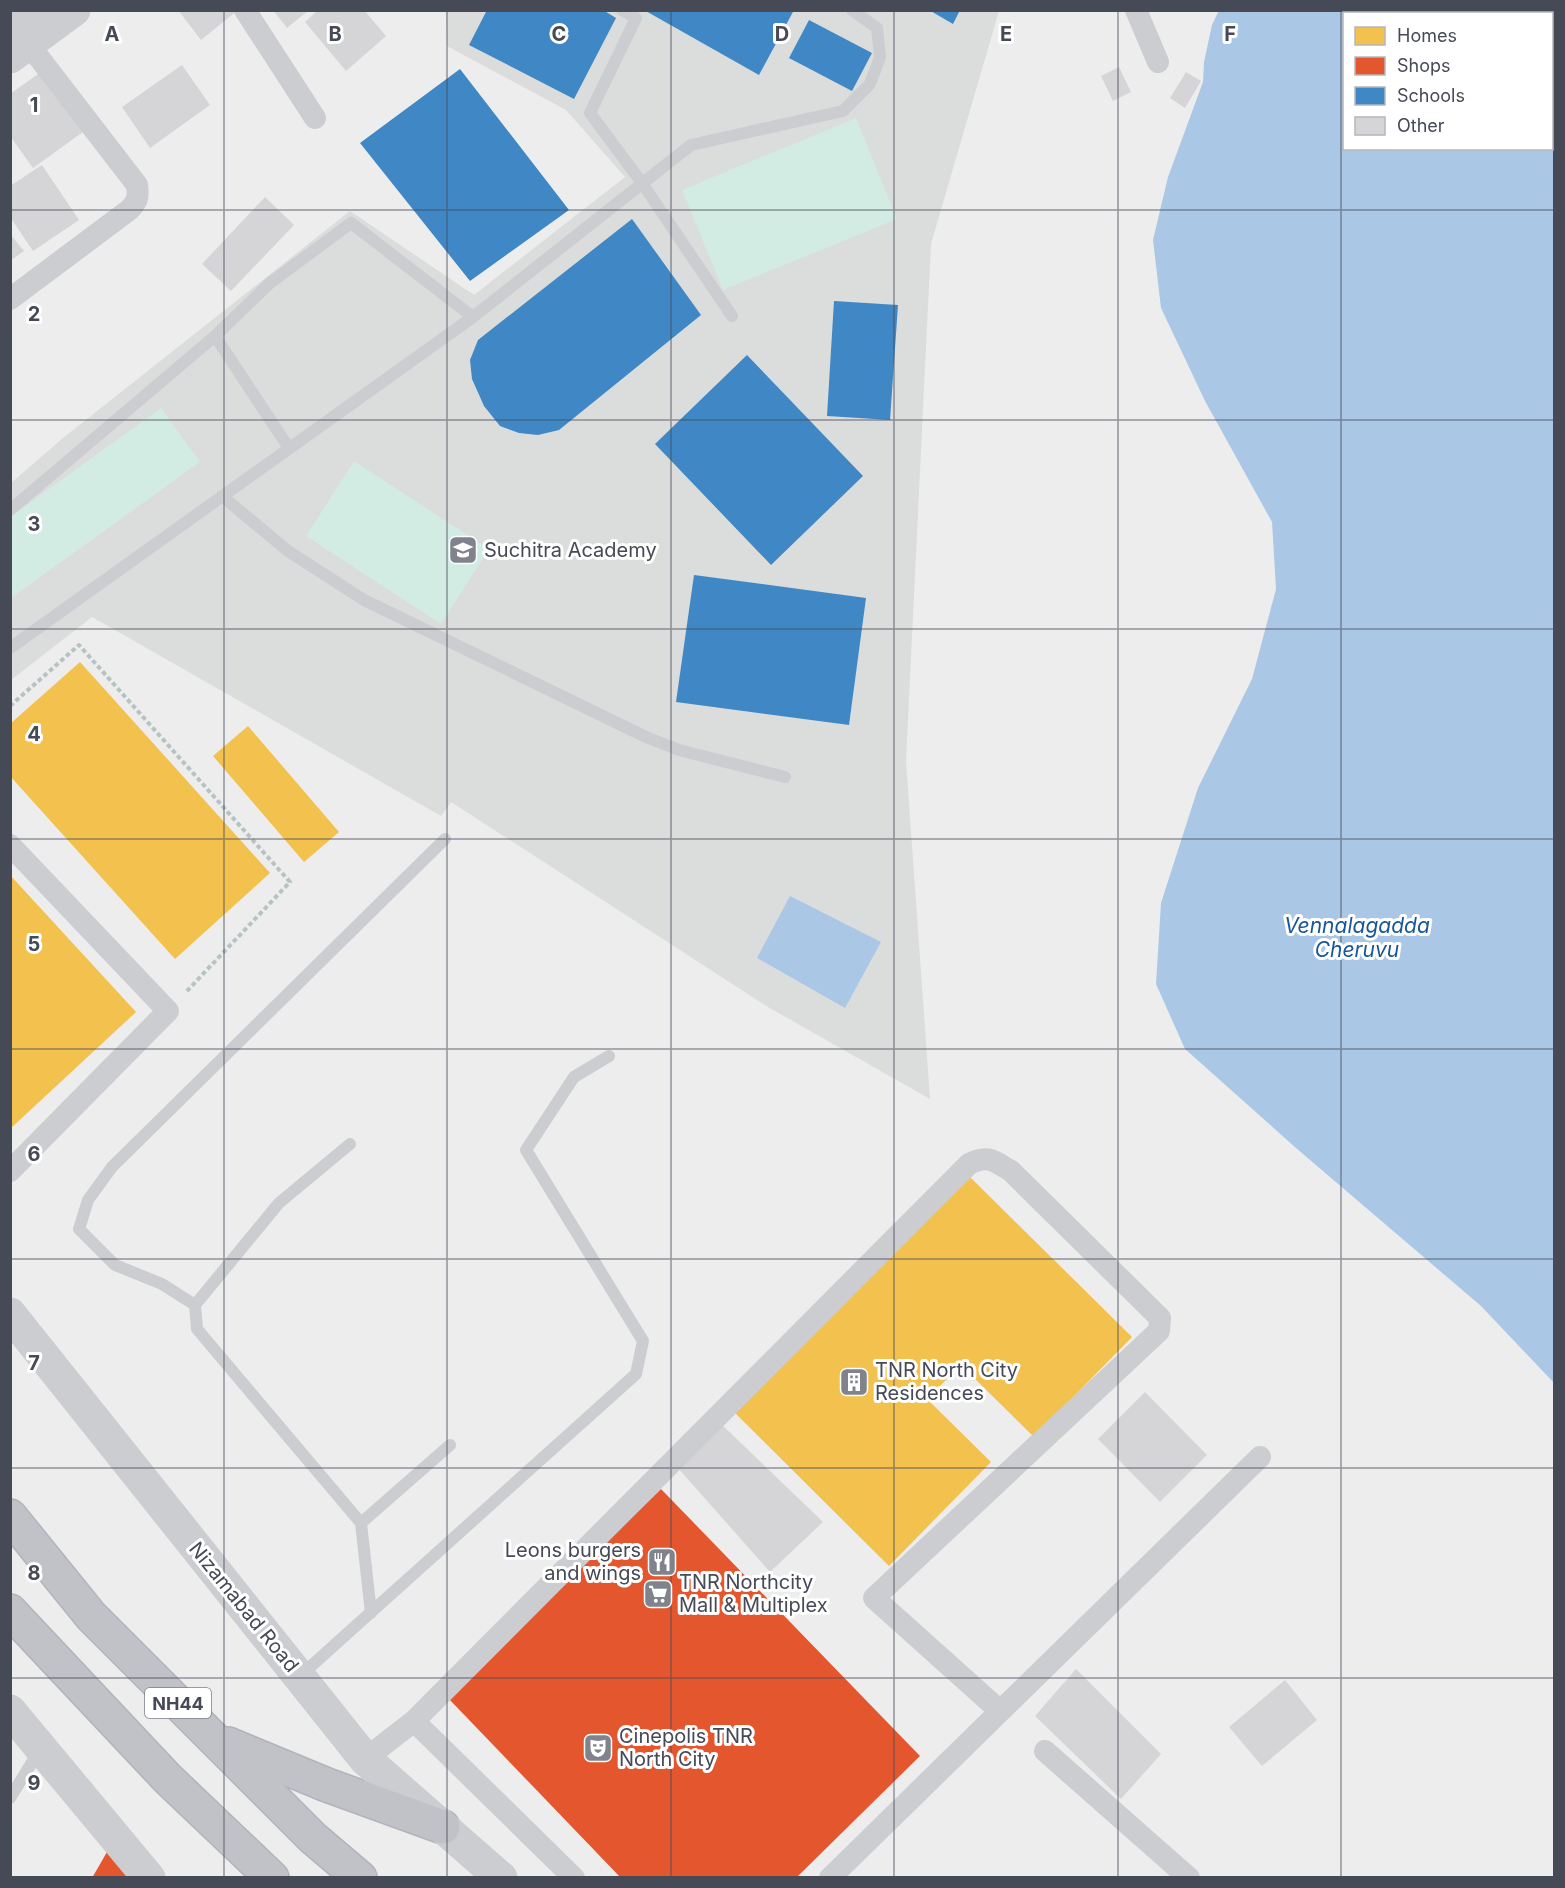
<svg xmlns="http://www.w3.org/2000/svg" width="1565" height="1888" font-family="Inter,sans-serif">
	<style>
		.education { fill: #dbdcdc }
		.green { fill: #d2ebe3 }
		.water { fill: #aac8e6 }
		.homes { fill: #f2c14e }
		.shops { fill: #e4572e }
		.schools { fill: #3f88c5 }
		.building { fill: #d5d5d7 }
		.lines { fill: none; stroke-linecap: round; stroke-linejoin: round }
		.trunk-casing { stroke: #b2b4bc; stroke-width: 36 }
		.path { stroke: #b7c2c2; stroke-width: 4; stroke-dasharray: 4.5 3; stroke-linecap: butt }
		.service { stroke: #cbcdd0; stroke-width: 12 }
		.minor { stroke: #cbcdd0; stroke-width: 22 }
		.secondary { stroke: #cccdd1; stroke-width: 33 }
		.trunk { stroke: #c0c2c8; stroke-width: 33 }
		.grid { fill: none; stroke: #464a57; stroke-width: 1.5; stroke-opacity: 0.55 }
		.labels { text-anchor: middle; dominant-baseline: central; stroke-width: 6; stroke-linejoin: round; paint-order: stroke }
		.shield { fill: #fff; stroke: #7e8089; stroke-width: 1.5 }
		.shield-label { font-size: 18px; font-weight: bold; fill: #464a57 }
		.poi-label { font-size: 20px; fill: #464a57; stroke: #fff; text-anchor: start }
		.street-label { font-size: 20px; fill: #464a57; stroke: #fff }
		.water-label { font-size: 21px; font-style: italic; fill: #175799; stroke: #fff }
		.grid-label { font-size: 20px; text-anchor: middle; font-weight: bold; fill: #464a57; stroke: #fff; stroke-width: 6; stroke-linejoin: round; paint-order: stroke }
	</style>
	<rect width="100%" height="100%" fill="#ededed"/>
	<path class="education" d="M446,11H999L931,244L906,761L930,1099L768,1007L451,802L441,816L92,617L11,680V483L63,438L350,211L474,295L625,177L566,110L447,46Z"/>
	<path class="green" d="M856,118L897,219L723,290L682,190Z
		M161,408L200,462L11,598L10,517Z
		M354,461L489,549L441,624L306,536Z"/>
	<path class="water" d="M1525,11L1535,13L1344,14V148H1552V18L1554,19V1383L1481,1306L1296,1148L1185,1049L1156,984L1161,903L1198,788L1252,679L1276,589L1272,522L1205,401L1161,308L1153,240L1168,177L1203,82L1204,62L1212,25L1219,10Z
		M790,896L881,942L845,1008L757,958Z"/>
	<path class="homes" d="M80,662L270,873L175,959L10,776V724Z
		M248,726L339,832L304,862L213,756Z
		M10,875L136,1012L10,1129Z
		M968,1175L1132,1337L1034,1437L961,1365L927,1399L991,1462L889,1566L734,1412Z"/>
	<path class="shops" d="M661,1489L920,1756L796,1878H621L448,1698Z
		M107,1852L128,1878H92Z"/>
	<path class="schools" d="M487,10H603L616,18L574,99L469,45Z
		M644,10H794L759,75Z
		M929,10H960L953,24Z
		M809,20L872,53L852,91L789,58Z
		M460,69L569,210L470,281L360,143Z
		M632,219L701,315L559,430L538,435L519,433L500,426L484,406L472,379L470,360L478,340Z
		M834,301L898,305L890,420L827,416Z
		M747,355L863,476L771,565L655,444Z
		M694,575L866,598L849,725L676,702Z"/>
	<path class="building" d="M178,10H238L201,40Z
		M273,10H309L287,28Z
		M318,10H364L386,36L346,71L305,22Z
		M182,65L210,105L150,148L122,107Z
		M1119,67L1131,92L1113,101L1101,76Z
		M41,72L83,132L33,168L10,136V94Z
		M1186,72L1201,81L1185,108L1170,98Z
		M42,165L79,220L33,251L10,217V186Z
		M265,197L294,225L231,291L202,264Z
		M10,234L24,251L10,261Z
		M1145,1392L1207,1455L1160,1502L1098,1439Z
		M719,1422L823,1522L770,1572L678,1468Z
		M1076,1669L1161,1754L1121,1799L1035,1716Z
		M1285,1680L1317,1720L1262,1766L1229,1727Z"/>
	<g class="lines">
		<g class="trunk-casing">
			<path id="trunk" d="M10,1516L91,1616L313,1838L360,1878
				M10,1611L168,1779L272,1878
				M228,1744L327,1785L443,1827"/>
		</g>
		<path class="path" d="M10,706L79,645L290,882L185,993"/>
		<path class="service" d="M622,10L636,18L590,113L642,183L732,316
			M215,336L270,283L351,223L473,317
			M222,496L288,551L364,600L646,737L679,750L785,777
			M10,510L215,336L289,448
			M10,648L473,317L691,145L843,111L870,84L880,57L877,28L852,10
			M350,1144L279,1203L195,1305L197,1329L361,1523L371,1613
			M195,1305L162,1284L115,1265L79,1229L88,1200L112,1167L445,839
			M361,1523L450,1445
			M300,1676L636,1374L643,1341L526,1150L574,1077L609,1056
			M10,1798L39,1751"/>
		<path class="minor" d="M245,10L315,118
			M1136,10L1158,62
			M10,299L129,210C137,202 139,197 137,185L20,33
			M10,845L168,1011L10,1171
			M414,1721L574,1878
			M1045,1751L1189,1878
			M365,1759L414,1721L969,1164C988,1154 994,1161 1011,1171L1160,1318L1159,1331L874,1598L1000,1711
			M830,1878L1260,1457"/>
		<path class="secondary" d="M10,24L30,10
			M10,57L74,10
			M10,1314L365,1759L501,1878
			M10,1711L149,1878"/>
		<use href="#trunk" class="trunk"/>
	</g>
	<path class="grid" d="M224,10V1878M447,10V1878M671,10V1878M894,10V1878M1118,10V1878M1341,10V1878M10,210H1554M10,420H1554M10,629H1554M10,839H1554M10,1049H1554M10,1259H1554M10,1468H1554M10,1678H1554"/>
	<defs>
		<g id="school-square" transform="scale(1.5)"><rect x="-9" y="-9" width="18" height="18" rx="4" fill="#80838c" stroke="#fff"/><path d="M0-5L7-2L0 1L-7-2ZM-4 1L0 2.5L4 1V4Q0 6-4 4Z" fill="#fff"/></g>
		<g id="building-square" transform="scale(1.5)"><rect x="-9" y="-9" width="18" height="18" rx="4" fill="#80838c" stroke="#fff"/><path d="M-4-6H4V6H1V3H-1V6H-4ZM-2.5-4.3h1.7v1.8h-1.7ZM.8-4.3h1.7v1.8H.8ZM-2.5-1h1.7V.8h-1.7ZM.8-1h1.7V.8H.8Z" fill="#fff"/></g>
		<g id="restaurant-square" transform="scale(1.5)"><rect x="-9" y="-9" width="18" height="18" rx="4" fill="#80838c" stroke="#fff"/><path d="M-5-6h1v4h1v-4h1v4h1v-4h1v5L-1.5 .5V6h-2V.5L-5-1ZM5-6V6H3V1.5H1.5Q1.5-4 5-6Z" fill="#fff"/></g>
		<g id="supermarket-square" transform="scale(1.5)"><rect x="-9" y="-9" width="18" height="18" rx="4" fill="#80838c" stroke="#fff"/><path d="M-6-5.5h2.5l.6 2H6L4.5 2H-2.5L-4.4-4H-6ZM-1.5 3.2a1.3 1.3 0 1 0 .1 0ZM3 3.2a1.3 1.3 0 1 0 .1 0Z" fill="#fff"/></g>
		<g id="theatre-square" transform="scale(1.5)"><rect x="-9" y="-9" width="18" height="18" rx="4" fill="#80838c" stroke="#fff"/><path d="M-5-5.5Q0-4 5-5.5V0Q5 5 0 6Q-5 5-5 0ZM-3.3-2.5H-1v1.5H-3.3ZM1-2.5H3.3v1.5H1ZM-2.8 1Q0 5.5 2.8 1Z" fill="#fff"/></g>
	</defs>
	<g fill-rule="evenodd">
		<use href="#school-square" x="463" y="550"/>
		<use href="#building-square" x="854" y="1382"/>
		<use href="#restaurant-square" x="662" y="1562"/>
		<use href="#supermarket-square" x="658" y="1594"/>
		<use href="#theatre-square" x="598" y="1748"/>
	</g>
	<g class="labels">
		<rect class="shield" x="145" y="1688" width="66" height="30" rx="4.5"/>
		<g class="shield-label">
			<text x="178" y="1703">NH44</text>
		</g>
		<g class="poi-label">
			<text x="484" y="550">Suchitra Academy</text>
			<text x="875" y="1370">TNR North City<tspan x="875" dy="23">Residences</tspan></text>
			<text x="641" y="1550" text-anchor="end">Leons burgers<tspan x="641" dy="23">and wings</tspan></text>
			<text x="679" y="1582">TNR Northcity<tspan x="679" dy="23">Mall &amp; Multiplex</tspan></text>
			<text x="619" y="1736">Cinepolis TNR<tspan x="619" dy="23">North City</tspan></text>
		</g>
		<g class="street-label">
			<text transform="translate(244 1607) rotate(51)">Nizamabad Road</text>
		</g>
		<g class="water-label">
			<text x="1357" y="925">Vennalagadda<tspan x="1357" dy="24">Cheruvu</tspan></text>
		</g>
	</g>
	<g class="grid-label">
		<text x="112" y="41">A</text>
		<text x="335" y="41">B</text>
		<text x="559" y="41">C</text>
		<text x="782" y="41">D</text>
		<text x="1006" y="41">E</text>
		<text x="1230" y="41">F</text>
		<text x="34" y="112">1</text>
		<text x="34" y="321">2</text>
		<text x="34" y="531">3</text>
		<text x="34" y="741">4</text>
		<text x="34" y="951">5</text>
		<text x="34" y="1161">6</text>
		<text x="34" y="1370">7</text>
		<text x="34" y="1580">8</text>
		<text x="34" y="1790">9</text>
	</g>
	<rect width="1565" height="1888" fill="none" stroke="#464a57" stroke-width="24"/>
	<rect x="1343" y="12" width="210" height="138" fill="#ffffff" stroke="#b5b7bc" stroke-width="1.5"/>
	<rect x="1355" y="27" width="30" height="18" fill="#f2c14e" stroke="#b5b7bc" stroke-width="1.5"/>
	<text x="1397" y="42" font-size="18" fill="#464a57">Homes</text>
	<rect x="1355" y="57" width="30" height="18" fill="#e4572e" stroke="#b5b7bc" stroke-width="1.5"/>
	<text x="1397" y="72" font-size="18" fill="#464a57">Shops</text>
	<rect x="1355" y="87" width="30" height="18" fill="#3f88c5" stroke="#b5b7bc" stroke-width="1.5"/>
	<text x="1397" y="102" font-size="18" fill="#464a57">Schools</text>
	<rect x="1355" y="117" width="30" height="18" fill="#d5d5d7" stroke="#b5b7bc" stroke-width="1.5"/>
	<text x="1397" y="132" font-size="18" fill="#464a57">Other</text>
</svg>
